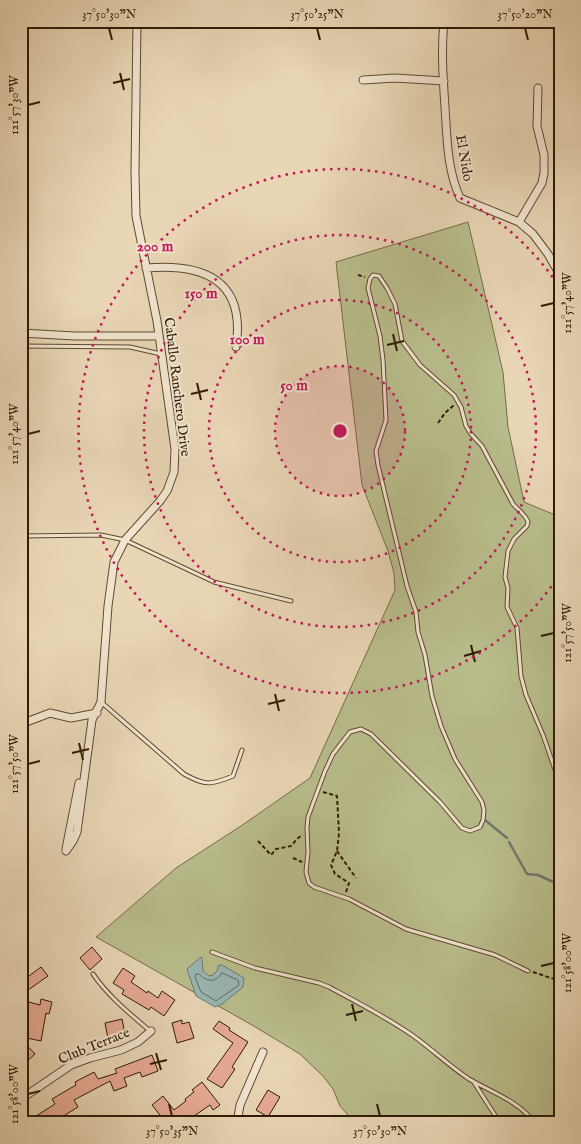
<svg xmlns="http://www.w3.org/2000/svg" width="581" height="1144" font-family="'IM FELL English',serif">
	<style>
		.green { fill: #b9bd8c; stroke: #746c48 }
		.water { fill: #99b7b5; stroke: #6f796e }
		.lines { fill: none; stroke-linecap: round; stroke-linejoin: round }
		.shore { stroke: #646a5c; stroke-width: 1 }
		.stream { stroke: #6f796e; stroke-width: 2.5 }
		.building { fill: #e7aa94; stroke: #2f1c04 }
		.lane-casing { stroke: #5e4a30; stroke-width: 5 }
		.street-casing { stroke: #5e4a30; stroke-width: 9 }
		.path { stroke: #2f1c04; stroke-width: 2; stroke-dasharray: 4 2.5; stroke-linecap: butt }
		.lane { stroke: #f1e4cf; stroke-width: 3 }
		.street { stroke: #f1e4cf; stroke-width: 7 }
		.ticks { fill: none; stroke: #2f1c04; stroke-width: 2 }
		.ring { fill: none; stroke: #c2185b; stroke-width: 2.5; stroke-dasharray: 2.5 5 }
		.labels { text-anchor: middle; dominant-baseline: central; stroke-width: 4; stroke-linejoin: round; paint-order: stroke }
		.street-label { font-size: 14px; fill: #2f1c04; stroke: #f1e4cf }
		.centre { fill: #c2185b; stroke: #f1e4cf; stroke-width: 2.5 }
		.ring-label { font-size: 15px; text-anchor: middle; font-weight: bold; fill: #c2185b; stroke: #f1e4cf; stroke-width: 4; stroke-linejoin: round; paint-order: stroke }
		.neatline { fill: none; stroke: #2f1c04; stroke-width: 2 }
		.ticks-label { font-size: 12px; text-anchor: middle; fill: #2f1c04 }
	</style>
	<rect width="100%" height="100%" fill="#e9d6b5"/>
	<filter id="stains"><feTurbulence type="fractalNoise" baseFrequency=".004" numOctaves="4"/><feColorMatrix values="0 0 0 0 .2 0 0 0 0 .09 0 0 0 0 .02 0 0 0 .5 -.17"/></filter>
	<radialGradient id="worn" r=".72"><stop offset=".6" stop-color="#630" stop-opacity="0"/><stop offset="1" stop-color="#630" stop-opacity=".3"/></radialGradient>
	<path class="green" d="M468,222L503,372L508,427L524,502L560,517V1123H355L340,1106L333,1089L323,1076L300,1054L252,1025L96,937L176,868L241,826L310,778L395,590L394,573L388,551L362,485L336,262Z"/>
	<path class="water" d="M201,957L202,958L203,971L209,976L213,975L217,971L219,965H222L244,978L243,987L222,1004L215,1007L196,996L187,969Z"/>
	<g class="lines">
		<path class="shore" d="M222,973L238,980L239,985L216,1001L201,992L195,977L196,974H199C207,982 215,983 222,973Z"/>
		<path class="stream" d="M485,820L507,838
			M509,842L527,874L538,875L560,885"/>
	</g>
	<path class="building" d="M92,947L102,959L90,970L80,958Z
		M21,964L29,976L41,967L48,976L21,995Z
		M123,968L135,976L131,982L147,993L148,991L158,998L162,991L175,1000L164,1016L151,1007L149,1010L122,994L124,990L113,983Z
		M41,999L52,1002L49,1014L46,1013L41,1041L22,1037L29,1002L40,1005Z
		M122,1019L125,1034L117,1036L118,1041L109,1043L105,1023Z
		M182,1020V1024L189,1022L194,1038L177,1043L172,1023Z
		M219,1021L230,1028L229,1030L248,1042L232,1067L235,1069L222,1088L207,1079L233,1043L213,1029Z
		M21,1039L35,1054L25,1063L21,1059Z
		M152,1055L158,1071L142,1077L140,1072L124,1078L127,1086L114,1091L110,1081L74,1100L78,1107L52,1123H25L55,1104L52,1099L76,1085L75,1082L94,1072L98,1079L117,1073L115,1069Z
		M202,1082L220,1105L213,1110L210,1105L184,1123H166L152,1105L163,1096L174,1110L186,1101L185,1099L194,1092L192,1090Z
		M268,1090L280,1097L268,1117L256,1110Z"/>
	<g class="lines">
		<g class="lane-casing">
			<path id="lane" d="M21,346L130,347L161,354
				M21,536L101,535L125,540L214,582L291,601
				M101,702L184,774C205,786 211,785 233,776L242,750
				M212,952L255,968L319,983L329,987C357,1002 386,1017 412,1035C432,1049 449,1066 469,1079C493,1093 517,1100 535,1123
				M528,971L495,955L406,929L349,899L314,887L309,883L306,872L308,852L307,828L308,817L325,771L333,754L350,732L361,729L371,734L440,802L462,828L470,831L480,827L483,820L484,810L482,802L455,759L441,726L432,696L425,655L418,632L416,612L407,586L378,465L376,451L386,420L383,360L380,336L368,288L370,279L373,275L379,276L387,288L395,304L402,341L420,365L454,395L461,407L466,426L471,434L482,446L513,504C518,510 526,515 528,522L527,526L514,539L508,551L505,577L508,588L507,607L517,628L521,676L526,695L543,735L560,784
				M93,974C108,996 129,1013 150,1031
				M473,1081L500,1123"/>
		</g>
		<g class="street-casing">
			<path id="street" d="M444,21C441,50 443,78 445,107C447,138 447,169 460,198L519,222L533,234L548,254L560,275
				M363,80L395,78L444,81
				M519,222L542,183L544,173V155L537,126L538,88
				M146,268C205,263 246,281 236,347
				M21,333L75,336H159
				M21,724L50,713L71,718L97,713
				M66,849L79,783
				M66,851L73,841L77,832L92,720L101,702L108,606L114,562L125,540L160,501L167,491L174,472L175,449L157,321L136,216L135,172L137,21
				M21,1099L71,1065L90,1058L121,1050L138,1042L151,1031
				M237,1123L240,1105L263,1052"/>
		</g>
		<path class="path" d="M358,275L365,277
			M438,423L445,413L454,405
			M323,792L337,796L339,833L337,851L331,865L335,874L349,883L346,892
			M258,841L271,855L276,849L291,846L298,838L303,835
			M337,851L356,878
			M293,858L302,862
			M533,972L560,981"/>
		<use href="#lane" class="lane"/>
		<use href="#street" class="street"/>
	</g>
	<path class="ticks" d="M109,28L112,40M317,28L320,40M525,28L528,40M120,73L124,90M113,83L130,79M28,105L40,102M541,306L554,303M393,334L397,351M387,345L404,341M197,383L201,400M191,394L208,390M28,434L40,431M541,636L554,633M471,645L475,662M464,656L481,651M275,694L279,711M268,704L285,700M79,743L83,760M72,753L89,749M28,764L40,761M541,966L554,963M352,1004L356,1021M346,1015L363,1011M156,1053L161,1070M150,1064L167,1060M28,1094L40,1091M169,1104L172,1116M377,1104L380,1116"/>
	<circle cx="340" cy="431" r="65" fill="#c2185b" fill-opacity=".12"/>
	<g class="ring">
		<circle cx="340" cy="431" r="65"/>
		<circle cx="340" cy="431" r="131"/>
		<circle cx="340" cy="431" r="196"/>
		<path d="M560 574A262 262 0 1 1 560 288"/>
	</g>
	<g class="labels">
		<g class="street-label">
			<text transform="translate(464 158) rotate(80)">El Nido</text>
			<text transform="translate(177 387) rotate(83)">Caballo Ranchero Drive</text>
			<text transform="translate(94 1046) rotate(-22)">Club Terrace</text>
		</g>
	</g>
	<circle cx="340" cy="431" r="8" class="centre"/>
	<g class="ring-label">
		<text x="155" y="251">200 m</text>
		<text x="201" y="298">150 m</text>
		<text x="247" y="344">100 m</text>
		<text x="294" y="390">50 m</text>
	</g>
	<rect width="581" height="1144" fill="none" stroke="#e9d6b5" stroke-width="55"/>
	<rect x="28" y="28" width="526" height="1088" class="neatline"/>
	<g class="ticks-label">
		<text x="109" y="18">37°50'30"N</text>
		<text x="317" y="18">37°50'25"N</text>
		<text x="525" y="18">37°50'20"N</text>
		<text transform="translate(14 105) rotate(-90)" y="4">121°57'30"W</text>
		<text transform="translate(567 303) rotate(-90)" y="4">121°57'40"W</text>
		<text transform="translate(14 434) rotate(-90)" y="4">121°57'40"W</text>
		<text transform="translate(567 633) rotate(-90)" y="4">121°57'50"W</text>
		<text transform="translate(14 764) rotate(-90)" y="4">121°57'50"W</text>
		<text transform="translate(567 963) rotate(-90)" y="4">121°58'00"W</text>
		<text transform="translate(14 1094) rotate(-90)" y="4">121°58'00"W</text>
		<text x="172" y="1135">37°50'35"N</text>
		<text x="380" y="1135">37°50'30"N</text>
	</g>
	<rect width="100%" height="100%" filter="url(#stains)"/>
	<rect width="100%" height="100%" fill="url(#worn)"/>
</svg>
